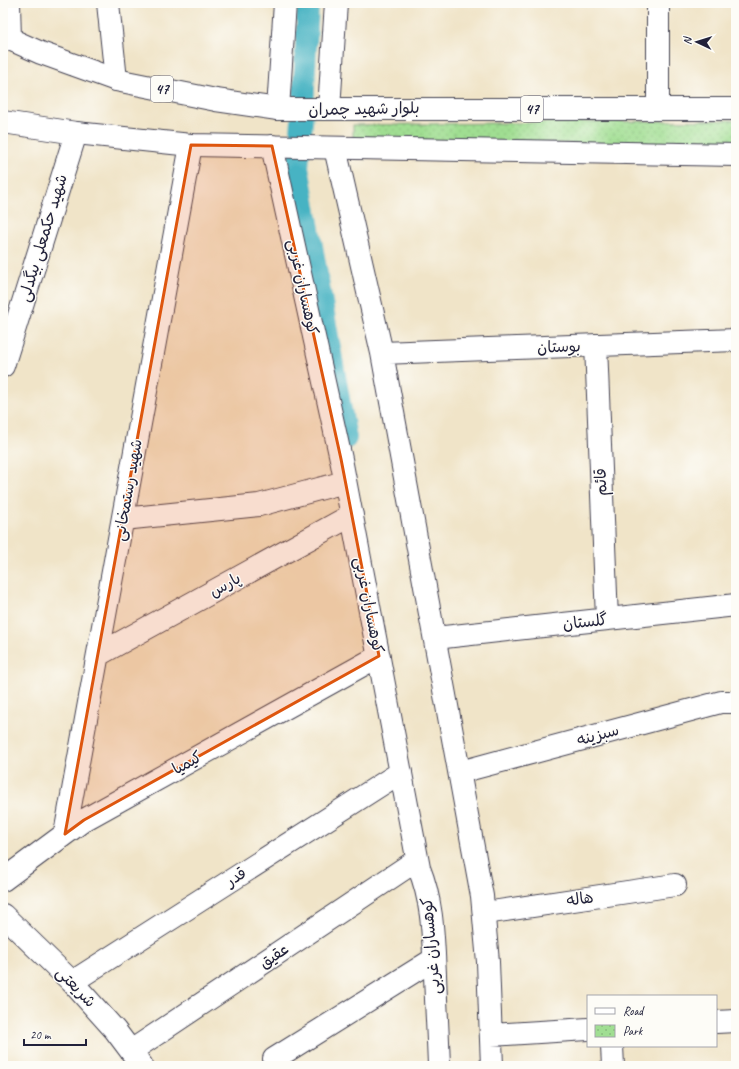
<svg xmlns="http://www.w3.org/2000/svg" width="739" height="1069" font-family="Caveat,'Playpen Sans Arabic',sans-serif">
	<style>
		.park { fill: url(#park-dots); stroke: #618066 }
		.lines { fill: none; stroke-linecap: round; stroke-linejoin: round }
		.canal { stroke: #46b3c3; stroke-width: 22 }
		.minor-casing { stroke: #413f50; stroke-width: 24 }
		.major-casing { stroke: #413f50; stroke-width: 24 }
		.minor { stroke: #fff; stroke-width: 22 }
		.major { stroke: #fff; stroke-width: 22 }
		.marked { fill: #de560e; fill-opacity: 0.2; stroke: #de560e; stroke-width: 3; stroke-linejoin: round }
		.labels { text-anchor: middle; dominant-baseline: central; stroke-width: 3; stroke-linejoin: round; paint-order: stroke }
		.shield { fill: #fdfcf7; stroke: #646373; stroke-width: 1 }
		.shield-label { font-size: 15px; font-weight: bold; fill: #22223b }
		.street-label { font-size: 16px; fill: #22223b; stroke: #fdfcf7 }
	</style>
	<defs>
		<pattern id="park-dots" width="8" height="8" patternUnits="userSpaceOnUse"><rect width="8" height="8" fill="#a0de92"/><path d="M2 2h.1M6 6h.1" fill="none" stroke="#8abe7f" stroke-width="1.8" stroke-linecap="round"/></pattern>
	</defs>
	<rect width="100%" height="100%" fill="#fdfcf7"/>
	<filter id="ink" filterUnits="userSpaceOnUse"><feTurbulence type="fractalNoise" baseFrequency=".025" numOctaves="2"/><feDisplacementMap in="SourceGraphic" scale="8" xChannelSelector="R" yChannelSelector="G"/><feConvolveMatrix kernelMatrix="1 2 1 2 8 2 1 2 1" color-interpolation-filters="sRGB"/></filter>
	<filter id="wash" filterUnits="userSpaceOnUse"><feTurbulence type="fractalNoise" baseFrequency=".012" numOctaves="4" result="noise"/><feDisplacementMap in="SourceGraphic" scale="16" xChannelSelector="R" yChannelSelector="G"/><feGaussianBlur stdDeviation="0.9" result="paint"/><feColorMatrix in="noise" values="0 0 0 0 0 0 0 0 0 0 0 0 0 0 0 0 0 1.4 0 .05"/><feComposite in="paint" operator="in"/></filter>
	<g filter="url(#wash)">
		<rect width="100%" height="100%" fill="#f0e4c8"/>
		<path class="park" d="M736,120V146L353,140V125Z"/>
		<g class="lines">
			<path class="canal" d="M308,3L303,110L298,167L346,438"/>
		</g>
	</g>
	<g filter="url(#ink)">
		<g class="lines">
			<g class="minor-casing">
				<path id="minor" d="M9,3L10,39
					M108,3L116,80
					M278,109L285,3
					M329,109L336,3
					M658,109V3
					M272,146L341,459L419,868C433,903 433,937 435,974C436,1005 438,1035 439,1066
					M335,148L382,353L482,896L488,962L492,1066
					M596,345L607,619
					M382,353L736,340
					M3,366L76,133
					M123,519L259,505L345,482
					M435,638L736,605
					M98,655L352,515
					M460,772L721,702H736
					M65,834L191,145
					M3,880L84,820L379,656
					M485,913L675,885
					M3,915L72,982L115,1030L142,1066
					M72,982L401,772
					M716,1022L736,1021
					M491,1035L588,1029
					M612,1046L613,1066
					M131,1051L417,860
					M274,1059L434,959"/>
			</g>
			<g class="major-casing">
				<path id="major" d="M3,36L41,53L116,80L216,100L278,109H736
					M3,122L76,133L191,145L736,155"/>
			</g>
			<use href="#minor" class="minor"/>
			<use href="#major" class="major"/>
		</g>
	</g>
	<path class="marked" d="M191,145L272,146L341,459L379,656L84,820L65,834Z"/>
	<g class="labels">
		<g class="shield">
			<rect x="151" y="76" width="22" height="26" rx="3"/>
			<rect x="521" y="96" width="22" height="26" rx="3"/>
		</g>
		<g class="shield-label">
			<text x="162" y="89">47</text>
			<text x="532" y="109">47</text>
		</g>
		<g class="street-label">
			<text transform="translate(364 109) rotate(-1)">بلوار شهید چمران</text>
			<text transform="translate(43 238) rotate(-73)">شهید حکمعلی بیگدلی</text>
			<text transform="translate(303 287) rotate(78)">کوهساران غربی</text>
			<text transform="translate(559 347) rotate(-2)">بوستان</text>
			<text transform="translate(601 482) rotate(-92)">قائم</text>
			<text transform="translate(128 490) rotate(-80)">شهید رستمخانی</text>
			<text transform="translate(225 585) rotate(-29)">پارس</text>
			<text transform="translate(369 605) rotate(79)">کوهساران غربی</text>
			<text transform="translate(585 622) rotate(-6)">گلستان</text>
			<text transform="translate(598 735) rotate(-15)">سبزینه</text>
			<text transform="translate(187 763) rotate(-29)">کیمیا</text>
			<text transform="translate(236 877) rotate(-33)">قدر</text>
			<text transform="translate(580 899) rotate(-8)">هاله</text>
			<text transform="translate(431 946) rotate(-95)">کوهساران غربی</text>
			<text transform="translate(274 956) rotate(-34)">عقیق</text>
			<text transform="translate(76 987) rotate(46)">شریعتی</text>
		</g>
	</g>
	<rect width="739" height="1069" fill="none" stroke="#fdfcf7" stroke-width="16"/>
	<rect x="587" y="995" width="130" height="52" fill="#fdfcf7" stroke="#a5a5ac"/>
	<rect x="595" y="1008" width="20" height="6" fill="#ffffff" stroke="#a5a5ac"/>
	<text x="623" y="1015" font-size="12" fill="#22223b">Road</text>
	<rect x="595" y="1025" width="20" height="12" fill="url(#park-dots)" stroke="#a5a5ac"/>
	<text x="623" y="1035" font-size="12" fill="#22223b">Park</text>
	<g transform="translate(697 42) rotate(274)" stroke="#fdfcf7" stroke-width="3" paint-order="stroke">
	<path d="M0-3L7 15L0 10L-7 15Z" fill="#22223b"/>
	<text y="-6" font-size="11" font-weight="bold" text-anchor="middle" fill="#22223b">N</text>
	</g>
	<path d="M24 1039v6h62v-6" fill="none" stroke="#22223b" stroke-width="2"/>
	<text x="30" y="1039" font-size="12" fill="#22223b" stroke="#fdfcf7" stroke-width="3" paint-order="stroke">20 m</text>
</svg>
